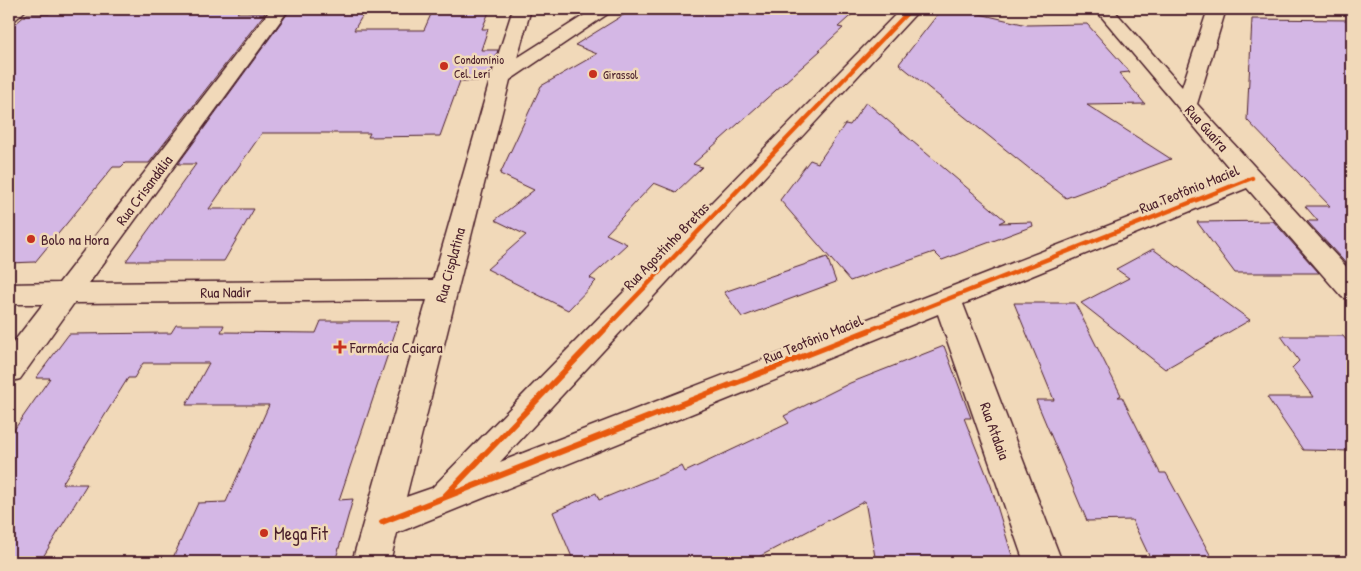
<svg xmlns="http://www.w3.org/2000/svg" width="1361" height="571" font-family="'Patrick Hand',sans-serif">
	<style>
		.building { fill: #d4b7e5; stroke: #4a1f2b }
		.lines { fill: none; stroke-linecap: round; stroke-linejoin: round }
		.minor-casing { stroke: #4a1f2b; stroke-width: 3 }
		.minor { fill: #f1d9b9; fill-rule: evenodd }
		.cycleway-far2-casing { stroke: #f1d9b9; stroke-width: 6 }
		.cycleway-far1-casing { stroke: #f1d9b9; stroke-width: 8 }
		.cycleway-casing { stroke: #f1d9b9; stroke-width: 9 }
		.cycleway-far2 { stroke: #e8590c; stroke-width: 4 }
		.cycleway-far1 { stroke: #e8590c; stroke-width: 4.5 }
		.cycleway { stroke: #e8590c; stroke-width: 6 }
		.poi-dot { fill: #c8321e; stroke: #f1d9b9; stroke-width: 2 }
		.labels { text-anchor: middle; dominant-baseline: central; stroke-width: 5; stroke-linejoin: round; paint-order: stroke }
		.far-poi-label { font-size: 12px; fill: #4a1f2b; stroke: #f1d9b9; text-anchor: start }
		.street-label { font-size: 15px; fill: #4a1f2b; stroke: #f1d9b9 }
		.poi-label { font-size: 15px; fill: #4a1f2b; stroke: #f1d9b9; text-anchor: start }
		.near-poi-label { font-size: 18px; fill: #4a1f2b; stroke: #f1d9b9; text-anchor: start }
	</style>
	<rect width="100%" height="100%" fill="#f1d9b9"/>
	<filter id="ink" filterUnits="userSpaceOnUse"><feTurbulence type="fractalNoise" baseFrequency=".02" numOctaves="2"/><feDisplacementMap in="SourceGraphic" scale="10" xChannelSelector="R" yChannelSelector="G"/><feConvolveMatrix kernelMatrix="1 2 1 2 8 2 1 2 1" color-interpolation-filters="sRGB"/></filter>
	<g filter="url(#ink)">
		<path class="building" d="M56,9H241L237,13H265L149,163H125L121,167H113L35,262L9,263V29L27,14H49Z
			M633,9H858L838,27L843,28L819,50H821L693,164L702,167L676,192L654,183L606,234L627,244L590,278L596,281L568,310L487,269L526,235L495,220L534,190L500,174L541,86L597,54L575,45Z
			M942,9H958L1027,25L1087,24L1130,72L1119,73L1145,104L1087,105L1171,159L1066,198L899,64Z
			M432,12H489L482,29H488L481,50H498L488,81H460L440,136L368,137L370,133H262L209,209H254L224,261H126L196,164H178L288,13H364L354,30H424Z
			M1252,19L1352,20V270L1307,221H1318L1305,206H1330L1247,120Z
			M866,102L1005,220L999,223L1032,222L1033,226L942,260L934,252L850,281L780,200L810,160L818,163L845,124L850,125Z
			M1273,221L1319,273H1235L1197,222Z
			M1153,249L1250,320L1165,369L1081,303L1129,278L1116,269Z
			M827,257L836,282L742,317L724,292Z
			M1014,303H1075L1121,395L1118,397H1122L1160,473H1166L1214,562H1152L1132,520L1087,521L1036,400H1054Z
			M321,321H399L339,500L353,499L335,562H171L198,503L226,502L269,405H186L209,363H143L134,378H128L62,484H87L40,562H9V437L50,378H36L69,334L171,333L176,325H224L221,332L316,333Z
			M1281,336H1343L1352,347V451L1303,450L1267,397H1313L1292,368L1299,361Z
			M944,346L971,418H964L991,486L1014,562H876L865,501L749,562H574L553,512L596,493L599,500L682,466L685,472L789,423L784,416L850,383Z"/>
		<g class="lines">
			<g class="minor-casing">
				<path id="minor" d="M9,9H27L15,20L9,21Z
					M271,9H289L89,283L433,280L491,77L513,9H531L517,58L594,9H615L510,80L406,497L432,488L901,9H920L500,462L1236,176L1095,9H1113L1182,87L1208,9H1226L1197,104L1352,273V300L1342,297L1247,188L963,304L1062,562H1024L938,314L397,533L390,562H352L427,300L74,303L20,379L9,382V348L43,304H9V284L59,283Z"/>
			</g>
			<use href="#minor" class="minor"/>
			<g class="cycleway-far2-casing">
				<path id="cycleway-far2" d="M781,145L911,9"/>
			</g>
			<g class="cycleway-far1-casing">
				<path id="cycleway-far1" d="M603,331L782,144
					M867,331L1252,178"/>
			</g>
			<g class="cycleway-casing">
				<path id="cycleway" d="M443,498L604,330
					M382,522L870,330"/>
			</g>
			<use href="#cycleway-far2" class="cycleway-far2"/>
			<use href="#cycleway-far1" class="cycleway-far1"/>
			<use href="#cycleway" class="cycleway"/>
		</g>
	</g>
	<g class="poi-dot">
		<circle cx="444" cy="66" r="5"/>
		<circle cx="593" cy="74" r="5"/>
		<circle cx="31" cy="239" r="5"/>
		<path d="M337.5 339.5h5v5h5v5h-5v5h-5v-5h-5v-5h5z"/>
		<circle cx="264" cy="533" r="5"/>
	</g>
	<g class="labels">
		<g class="far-poi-label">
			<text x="454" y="59">Condomínio<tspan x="454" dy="14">Cel. Leri</tspan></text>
			<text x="603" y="74">Girassol</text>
		</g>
		<g class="street-label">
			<text transform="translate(1207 128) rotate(48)">Rua Guaíra</text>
			<text transform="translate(1189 189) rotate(-22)">Rua Teotônio Maciel</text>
			<text transform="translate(144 190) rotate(-53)">Rua Crisandália</text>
			<text transform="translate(666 246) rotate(-46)">Rua Agostinho Bretas</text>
			<text transform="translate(450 265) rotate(-75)">Rua Cisplatina</text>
			<text transform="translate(226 292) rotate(-1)">Rua Nadir</text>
			<text transform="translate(813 339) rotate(-22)">Rua Teotônio Maciel</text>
			<text transform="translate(995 431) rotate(70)">Rua Atalaia</text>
		</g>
		<g class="poi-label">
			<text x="41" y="239">Bolo na Hora</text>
			<text x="350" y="347">Farmácia Caiçara</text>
		</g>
		<g class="near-poi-label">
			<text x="274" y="533">Mega Fit</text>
		</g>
	</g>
	<rect width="1361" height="571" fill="none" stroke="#f1d9b9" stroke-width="30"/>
	<rect x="15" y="15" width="1331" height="541" fill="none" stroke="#4a1f2b" stroke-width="2" filter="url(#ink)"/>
</svg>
